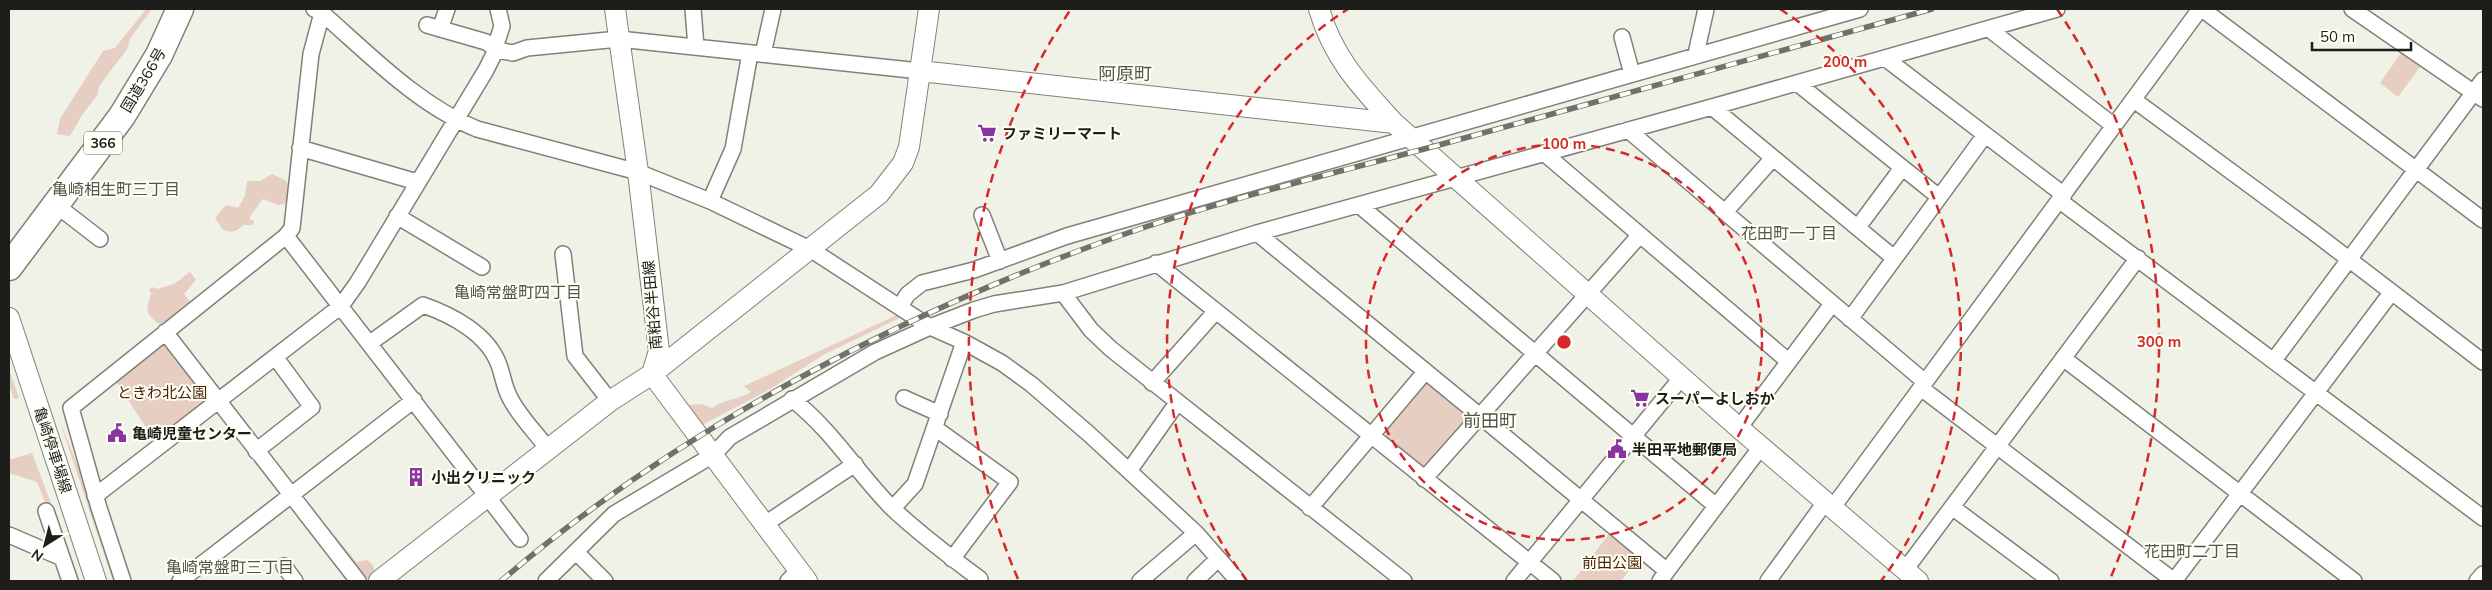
<svg xmlns="http://www.w3.org/2000/svg" width="2492" height="590" font-family="Mulish,'Noto Sans JP',sans-serif">
	<style>
		.green { fill: #e6cec2 }
		.lines { fill: none; stroke-linecap: round; stroke-linejoin: round }
		.street-casing { stroke: #818179; stroke-width: 18 }
		.secondary-casing { stroke: #818179; stroke-width: 22 }
		.highway-casing { stroke: #818179; stroke-width: 29 }
		.street { stroke: #fff; stroke-width: 15 }
		.secondary { stroke: #fff; stroke-width: 20 }
		.highway { stroke: #fff; stroke-width: 26 }
		.rail-casing { stroke: #71716b; stroke-width: 5.5 }
		.rail { stroke: #fefff5; stroke-width: 4; stroke-dasharray: 11; stroke-linecap: butt }
		.ring { fill: none; stroke: #d62828; stroke-width: 2.5; stroke-dasharray: 9 6 }
		.labels { text-anchor: middle; dominant-baseline: central; stroke-width: 4; stroke-linejoin: round; paint-order: stroke }
		.shield { fill: #fefff5; stroke: #60615c; stroke-width: 1 }
		.shield-label { font-size: 14px; font-weight: bold; fill: #1d1d1a }
		.street-label { font-size: 15px; fill: #1d1d1a; stroke: #fefff5 }
		.poi-label { font-size: 15px; font-weight: bold; fill: #1d1d1a; stroke: #fefff5; text-anchor: start }
		.park-label { font-size: 15px; fill: #4c2308; stroke: #fefff5 }
		.neighbourhood-label { font-size: 16px; fill: #54554d; stroke: #fefff5 }
		.quarter-label { font-size: 18px; fill: #54554d; stroke: #fefff5 }
		.centre { fill: #d62828; stroke: #fefff5; stroke-width: 2.5 }
		.ring-label { font-size: 15px; text-anchor: middle; font-weight: bold; fill: #d62828; stroke: #fefff5; stroke-width: 4; stroke-linejoin: round; paint-order: stroke }
	</style>
	<rect width="100%" height="100%" fill="#f0f1e7"/>
	<path class="green" d="M146,9H152L129,40L128,48L105,78L99,87L97,96L84,112L70,136L57,134L60,119L103,51L115,48Z
		M2403,50L2422,64L2398,97L2380,83Z
		M272,174L285,180L290,188L285,204L278,205L263,199L250,216V219L254,221L253,225H243C237,232 232,233 223,230L215,218L226,205L238,208L245,196L247,181H260Z
		M190,272L196,280L184,294L192,304L163,327C147,315 144,313 151,294L149,290L152,287L157,289L174,284Z
		M899,314L904,316L825,354L767,391L702,425L688,405L701,404L712,408C723,400 737,400 751,392L744,386Z
		M166,342L209,398L155,441L115,380Z
		M9,370L19,398L14,399L9,385Z
		M1427,379L1468,413L1469,420L1428,467L1423,468L1388,441L1384,431Z
		M58,416L88,492L118,581H113Z
		M32,453L55,514L48,509L37,482L9,473V460Z
		M1612,530L1642,554L1621,581H1573Z
		M336,537L356,562L367,560L372,564L375,571L372,578L365,581L331,539Z"/>
	<g class="lines">
		<g class="street-casing">
			<path id="street" d="M314,9L322,13C370,55 418,105 477,129L638,172L710,201L810,249L930,327L964,342L1002,363L1031,384L1089,434L1196,533L1238,581
				M693,9L696,47
				M2202,9L2483,220
				M2352,9L2483,99
				M427,25L486,42L495,48
				M440,29L447,9
				M1989,29L2114,126
				M1622,37L1632,74
				M496,50L513,53L527,48L619,39L920,71
				M763,54L773,9
				M1696,54L1706,9
				M1885,58L2064,195
				M1797,83L1939,197
				M2134,100L2312,231L2483,362
				M1712,107L1894,258
				M1628,130L1925,382
				M300,148L417,182
				M1544,153L1788,361
				M710,201L733,149L750,53
				M2060,201L2483,518
				M56,205L100,239
				M1359,205L1716,506
				M1725,212L1773,158
				M982,215L1000,261
				M397,216L482,267
				M1858,227L1902,168
				M1257,233L1480,416L1639,236
				M286,236L520,539
				M563,254L575,356L610,401
				M1156,263L1553,581
				M1063,293L1091,330L1111,349L1404,581
				M900,306L908,294L922,283L974,270L1067,236L1860,9
				M1850,319L1985,135
				M165,332L358,581
				M370,343L423,305C452,315 488,334 499,365C503,376 504,387 510,398C519,416 536,433 549,450
				M2063,358L2354,581
				M2274,360L2483,80
				M1152,383L1216,311
				M1921,388L2174,581L2391,293
				M904,398L940,414
				M792,399C834,432 857,473 893,509C920,534 950,557 980,579
				M935,428L1010,482L952,559
				M1739,428L1832,304
				M256,451L312,407L276,358
				M1129,471L1177,403
				M1424,479L1480,416L1667,571L1660,581
				M95,496L341,306L358,282L486,70L496,50L495,48L502,26L498,9
				M1833,507L2200,9
				M1952,507L2051,581
				M893,508L915,484L964,342
				M1310,508L1425,372
				M46,511L70,581
				M765,524L855,464
				M9,535L60,557
				M576,552L605,581
				M284,566L295,581
				M1905,570L2138,258
				M1667,571L1761,447
				M123,581L99,508L71,408L286,236L292,228L311,54L322,13
				M180,581L414,400
				M546,581L614,514L713,455L730,437L875,352L930,327L974,310L994,304L1063,293L1257,233L1712,107L2057,9
				M788,581L799,570
				M1140,581L1196,533
				M1195,581L1218,559
				M1514,581L1682,377
				M1768,581L1826,501
				M2477,581L2483,574"/>
		</g>
		<g class="secondary-casing">
			<path id="secondary" d="M615,9L638,172L659,351L652,374L807,581
				M1319,9C1333,58 1361,87 1394,123L1739,428L1918,581
				M920,71L1394,123
				M9,318L96,581
				M379,581L610,401L652,374L879,194L903,163L909,147L929,9"/>
		</g>
		<g class="highway-casing">
			<path id="highway" d="M9,267L122,116L159,55L180,9"/>
		</g>
		<use href="#street" class="street"/>
		<use href="#secondary" class="secondary"/>
		<use href="#highway" class="highway"/>
		<g class="rail-casing">
			<path id="rail" d="M501,581C678,429 900,314 1119,236C1227,198 1340,172 1450,142C1611,98 1772,53 1932,9"/>
		</g>
		<use href="#rail" class="rail"/>
	</g>
	<g class="ring">
		<circle cx="1564" cy="342" r="198"/>
		<path d="M1247 581A397 397 0 0 1 1348 9M1780 9A397 397 0 0 1 1881 581"/>
		<path d="M1018 579A595 595 0 0 1 1071 9M2057 9A595 595 0 0 1 2110 579"/>
	</g>
	<defs>
		<g id="supermarket-bare" transform="scale(1.5)"><path d="M-6-5.5h2.5l.6 2H6L4.5 2H-2.5L-4.4-4H-6ZM-1.5 3.2a1.3 1.3 0 1 0 .1 0ZM3 3.2a1.3 1.3 0 1 0 .1 0Z" fill="#8a34a2" stroke="#fefff5" stroke-width="2.5" paint-order="stroke"/></g>
		<g id="civic-bare" transform="scale(1.5)"><path d="M-.6-6.5H3V-4.5H.6V-3L4-1V1h2V6H-6V1h2V-1L-.6-3ZM-1.2 2.5V6h2.4V2.5Z" fill="#8a34a2" stroke="#fefff5" stroke-width="2.5" paint-order="stroke"/></g>
		<g id="building-bare" transform="scale(1.5)"><path d="M-4-6H4V6H1V3H-1V6H-4ZM-2.5-4.3h1.7v1.8h-1.7ZM.8-4.3h1.7v1.8H.8ZM-2.5-1h1.7V.8h-1.7ZM.8-1h1.7V.8H.8Z" fill="#8a34a2" stroke="#fefff5" stroke-width="2.5" paint-order="stroke"/></g>
	</defs>
	<g fill-rule="evenodd">
		<use href="#supermarket-bare" x="987" y="133"/>
		<use href="#supermarket-bare" x="1640" y="398"/>
		<use href="#civic-bare" x="117" y="433"/>
		<use href="#civic-bare" x="1617" y="449"/>
		<use href="#building-bare" x="416" y="477"/>
	</g>
	<g class="labels">
		<rect class="shield" x="84" y="131.5" width="38" height="23" rx="4"/>
		<g class="shield-label">
			<text x="103" y="143">366</text>
		</g>
		<g class="street-label">
			<text transform="translate(143 80) rotate(-59)">国道366号</text>
			<text transform="translate(652 305) rotate(-95)">南粕谷半田線</text>
			<text transform="translate(53 450) rotate(72)">亀崎停車場線</text>
		</g>
		<g class="poi-label">
			<text x="1002" y="133">ファミリーマート</text>
			<text x="1655" y="398">スーパーよしおか</text>
			<text x="132" y="433">亀崎児童センター</text>
			<text x="1632" y="449">半田平地郵便局</text>
			<text x="431" y="477">小出クリニック</text>
		</g>
		<g class="park-label">
			<text x="162" y="392">ときわ北公園</text>
			<text x="1612" y="562">前田公園</text>
		</g>
		<g class="neighbourhood-label">
			<text x="116" y="189">亀崎相生町三丁目</text>
			<text x="1789" y="233">花田町一丁目</text>
			<text x="518" y="292">亀崎常盤町四丁目</text>
			<text x="2192" y="551">花田町二丁目</text>
			<text x="230" y="567">亀崎常盤町三丁目</text>
		</g>
		<g class="quarter-label">
			<text x="1125" y="73">阿原町</text>
			<text x="1490" y="420">前田町</text>
		</g>
	</g>
	<circle cx="1564" cy="342" r="8" class="centre"/>
	<g class="ring-label">
		<text x="1845" y="67">200 m</text>
		<text x="1564" y="149">100 m</text>
		<text x="2159" y="347">300 m</text>
	</g>
	<rect width="2492" height="590" fill="none" stroke="#1d1d1a" stroke-width="20"/>
	<g transform="translate(45 545) rotate(216)" stroke="#fefff5" stroke-width="4" paint-order="stroke">
	<path d="M0-4L9 19L0 12L-9 19Z" fill="#1d1d1a"/>
	<text y="-8" font-size="14" font-weight="bold" text-anchor="middle" fill="#1d1d1a">N</text>
	</g>
	<path d="M2312 42v8h99v-8" fill="none" stroke="#1d1d1a" stroke-width="2.5"/>
	<text x="2320" y="42" font-size="15" fill="#1d1d1a" stroke="#fefff5" stroke-width="4" paint-order="stroke">50 m</text>
</svg>
